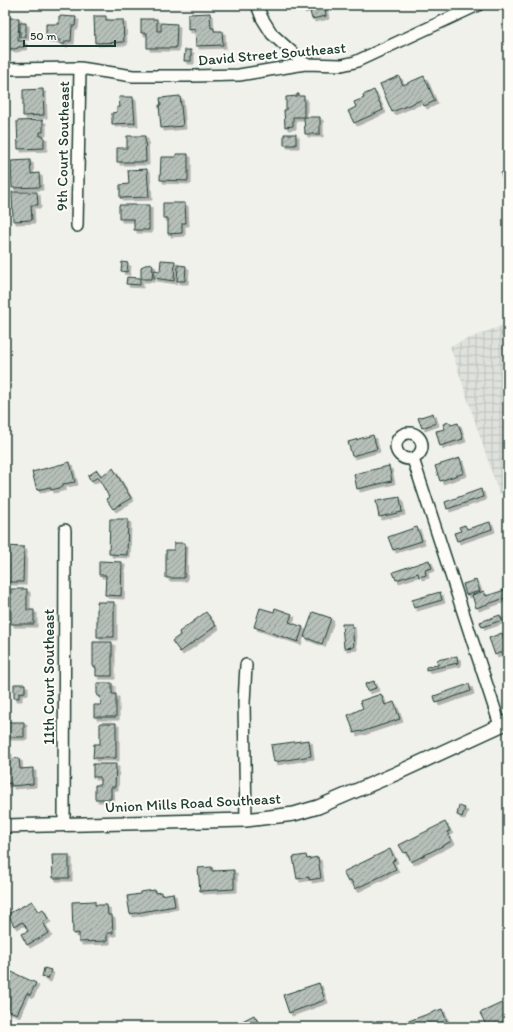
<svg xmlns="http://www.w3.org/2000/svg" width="513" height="1032" font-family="Itim,sans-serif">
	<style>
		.industrial { fill: url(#industrial-grid) }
		.building { fill: url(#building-hatch); stroke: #1f3d34; filter: url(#shadow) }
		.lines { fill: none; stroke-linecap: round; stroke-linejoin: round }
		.minor-casing { stroke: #1f3d34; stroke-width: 14 }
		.tertiary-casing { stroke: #1f3d34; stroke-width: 16 }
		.minor { stroke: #fdfcf7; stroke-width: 11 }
		.tertiary { stroke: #fdfcf7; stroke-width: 13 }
		.labels { text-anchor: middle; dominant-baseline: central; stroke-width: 4; stroke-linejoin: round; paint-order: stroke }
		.street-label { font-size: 15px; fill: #1f3d34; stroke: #fdfcf7 }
	</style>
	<defs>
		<pattern id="industrial-grid" width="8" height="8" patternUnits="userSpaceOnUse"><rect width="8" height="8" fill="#dfe2dc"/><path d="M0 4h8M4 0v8" fill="none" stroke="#bfc3bd"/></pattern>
		<pattern id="building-hatch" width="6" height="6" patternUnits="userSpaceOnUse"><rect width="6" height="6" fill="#b6bfb8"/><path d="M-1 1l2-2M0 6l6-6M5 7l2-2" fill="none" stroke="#939c96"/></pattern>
		<filter id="shadow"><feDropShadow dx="3" dy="3" stdDeviation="0" flood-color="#0004"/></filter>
	</defs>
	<rect width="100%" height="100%" fill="#f0f1eb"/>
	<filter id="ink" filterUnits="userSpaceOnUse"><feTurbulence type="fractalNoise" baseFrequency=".025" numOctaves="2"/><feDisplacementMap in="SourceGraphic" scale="8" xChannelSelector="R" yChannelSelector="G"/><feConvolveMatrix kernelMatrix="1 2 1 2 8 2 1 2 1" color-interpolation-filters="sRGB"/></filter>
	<g filter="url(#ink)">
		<path class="industrial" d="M508,323V490L499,494L450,346Z"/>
		<path class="building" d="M301,5H324L326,16L312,19L309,8L302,10Z
			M210,13L211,28H214V31H222L223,45L196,46L195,29L188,30V14Z
			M59,16L76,17L75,26H72L71,41H65V44H60V40H46V24H59Z
			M94,16H106V20H123L124,42L95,43Z
			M5,18H19L18,41H24V47H18V48L14,49L5,48Z
			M141,19H157V31H161V23L177,24L176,48H147V33H141Z
			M20,23H26V37H20Z
			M185,50H191V61H184Z
			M399,76L403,85L424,76L435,101L424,106L421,100L392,112L380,84Z
			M43,89L44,115L23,116V90Z
			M374,90L383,110L354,123L348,111L356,107L354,102L364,98L363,95Z
			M297,94H299V96H304V117H293V126L285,127L284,110H286V97L297,96Z
			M180,96L183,126L161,128L159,105H161L160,98Z
			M119,97H133L135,123L112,124V113L117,112V107H120Z
			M304,117H320V134H305Z
			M43,120V132H40V136H44V148L18,149L17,121Z
			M284,134H296V145H284Z
			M127,136H145L146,162H117V148H127Z
			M176,154H188V181L160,180L161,157H176Z
			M30,160L31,174L39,173L40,187L12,188L11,161Z
			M147,169L149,197L120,198V185L129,184L128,170Z
			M508,171V195L507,196L501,173Z
			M12,192H37L38,205H31L32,220L13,221Z
			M163,203H185L186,223H182V233L168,234V218H163Z
			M119,205H149V230H134V219H119Z
			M161,260L175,261L174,281L154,278V270L160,271Z
			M122,262L128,263L127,272L121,271Z
			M150,263L153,265L152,279H141V267Z
			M178,265L186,266L185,281H177Z
			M127,277L140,278V285L126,284Z
			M508,331V345H507L502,334Z
			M433,413L436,423L422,428L418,418Z
			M449,422L451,425L458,423L463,439L440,446L436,431L445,429L443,424Z
			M373,435L377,449L352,456L348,442Z
			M460,458L464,473L440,481L435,466Z
			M70,462L75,482L63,484V487L51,490L50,487L37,490L32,472Z
			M389,466L392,481L357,489L354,474Z
			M113,468L131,498L113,509L106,499L109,497L98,477L91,481L88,476L97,470L101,476Z
			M481,489L483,497L447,509L445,502Z
			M400,497L402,512L379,517L376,501Z
			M110,519H128L127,555L109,554Z
			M490,522L492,529L457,541L454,533L461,531L459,527L465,525L467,529Z
			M417,527L422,541L393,550L388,537Z
			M174,543H185L184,578H166V550H174Z
			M5,546L24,547L23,582H5Z
			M429,560L432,568L425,570L426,575L419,577L418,573L396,580L393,572Z
			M99,561L122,562L121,596L105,595L106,575H99Z
			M476,580L480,591L466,595L463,584Z
			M11,589H27V610H34V624H11Z
			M508,589V597L476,608L472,595L484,591L486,596Z
			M440,592L442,600L414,608L412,600Z
			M97,602H114V637H97Z
			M260,608L274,612L275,608L292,614L289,622L303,627L298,642L254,627Z
			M206,612L216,626L180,652L172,641L180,635L179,632Z
			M313,612L331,618L322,644L304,637Z
			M500,615L502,620L482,627L480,622Z
			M342,624H352L354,647L344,648Z
			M502,633L508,651L506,652L507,654L502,656L501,652L495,655L489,638Z
			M93,642H112V676H96V667H93Z
			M457,656L458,663L426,670V667L438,665L437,660Z
			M374,681L376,688L367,691L365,684Z
			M97,683H112V694H116V717H94V705H101L100,696H97Z
			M14,684H25V692L19,693V698H14Z
			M469,684L471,691L436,703L434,696Z
			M381,694L385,705L394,702L400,719L361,732L360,731L354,733L348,715L363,708L360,701Z
			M6,722H24V737H6Z
			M100,723H116V758H93L94,744H100Z
			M309,740L311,756L274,762L271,745Z
			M9,751V759L19,758L20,769L33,768V784L11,786V783L5,784V752Z
			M93,764H116L115,787H111V799H95V785H100V777H93Z
			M459,806L465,808L462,817L457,815Z
			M445,822L450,831L447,832L452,841L411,862L407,852L404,853L399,845Z
			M390,849L395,860L392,861L396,869L355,889L351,880L348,882L343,872Z
			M52,855H69V878H53Z
			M306,855L307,859L318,857L321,878L309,880V877L297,879L293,857Z
			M212,867V871L234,870V889L200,891L198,868Z
			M155,890V893L161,892V895L173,893L175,906L130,914L127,896L140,894V892Z
			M32,901L38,912L43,909L48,919L43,922L49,933L27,945L21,934L28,931L23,922L14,926L8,914Z
			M95,901V905H107L108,915H112L113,933H107V941L79,942V933L73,934L72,902Z
			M44,968L51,970L48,979L42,977Z
			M5,969L36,983L30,995L27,993L17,1014L5,1009V994L8,987L5,986Z
			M319,983L325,1000L289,1013L283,995Z
			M508,1000V1022L507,1020L491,1027H487L480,1013Z
			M442,1009L448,1024L440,1027H405L403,1023Z
			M254,1015L261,1027H231Z"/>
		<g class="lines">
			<g class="minor-casing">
				<path id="minor" d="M257,5L262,18L272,34L305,64
					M5,69L80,68L133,76H192L239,75L305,64L342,65L355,62L478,5
					M77,226L80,68
					M396 446a13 13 0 1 1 26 0a13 13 0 1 1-26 0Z
					M413,459L500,725
					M246,665L244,703L246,820
					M64,824L65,530"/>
			</g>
			<g class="tertiary-casing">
				<path id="tertiary" d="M5,826L246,820L294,814L318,807L395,774L508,722"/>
			</g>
			<use href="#minor" class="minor"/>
			<use href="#tertiary" class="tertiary"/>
		</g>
	</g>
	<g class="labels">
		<g class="street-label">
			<text transform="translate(272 54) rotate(-5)">David Street Southeast</text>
			<text transform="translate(63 146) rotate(-89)">9th Court Southeast</text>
			<text transform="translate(49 677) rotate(-90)">11th Court Southeast</text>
			<text transform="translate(193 803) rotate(-3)">Union Mills Road Southeast</text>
		</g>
	</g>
	<rect width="513" height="1032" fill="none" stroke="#fdfcf7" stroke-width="20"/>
	<rect x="10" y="10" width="493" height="1012" fill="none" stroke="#1f3d34" stroke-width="1.5" filter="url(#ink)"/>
	<path d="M24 40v6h91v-6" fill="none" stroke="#1f3d34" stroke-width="2"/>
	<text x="30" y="40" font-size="12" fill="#1f3d34" stroke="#fdfcf7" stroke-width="3" paint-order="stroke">50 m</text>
</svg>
